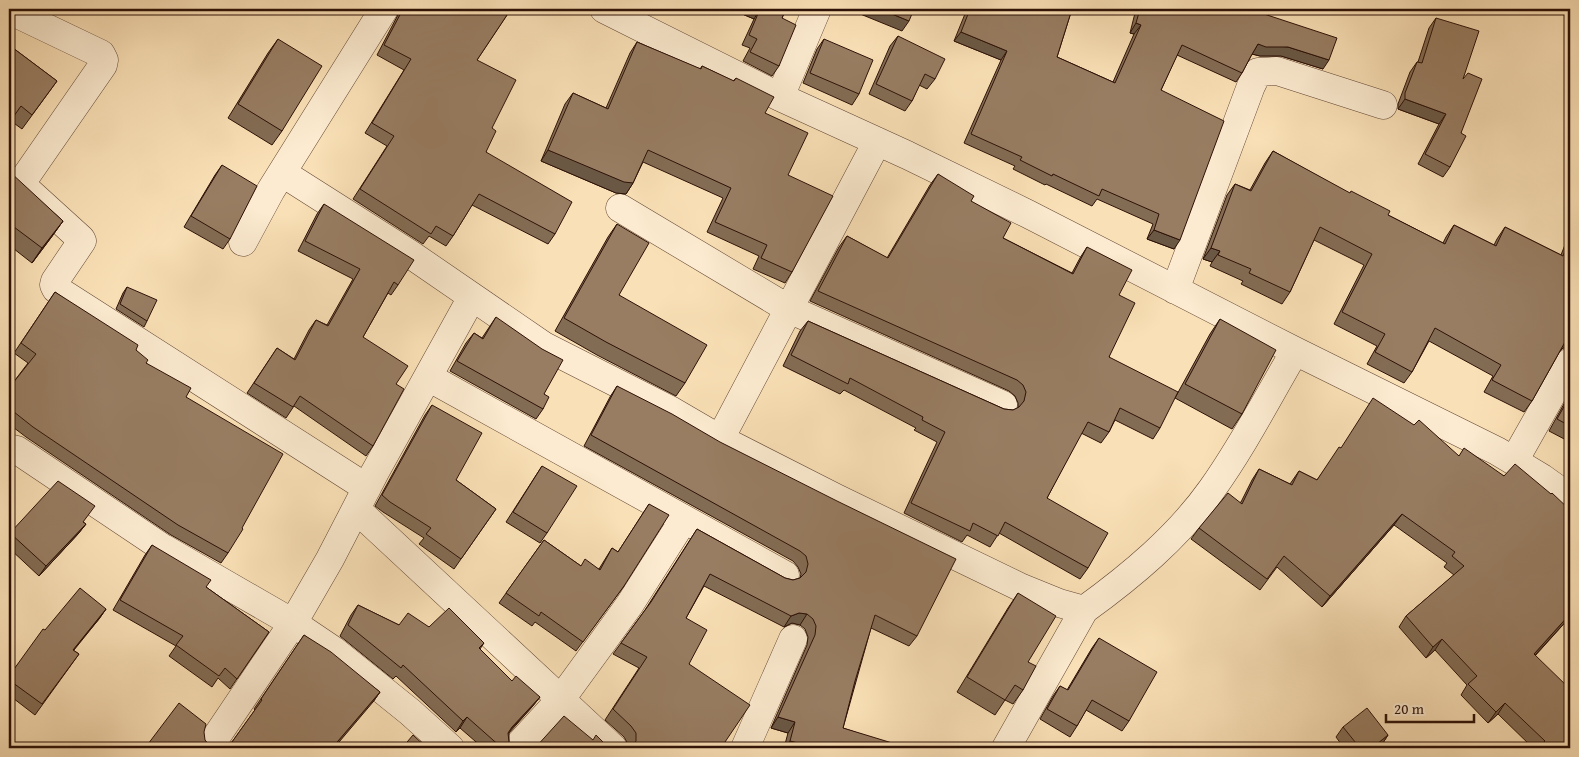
<svg xmlns="http://www.w3.org/2000/svg" width="1579" height="757" font-family="'Gentium Book Plus',serif">
	<style>
		.lines { fill: none; stroke-linecap: round; stroke-linejoin: round }
		.minor-casing { stroke: #604533; stroke-width: 29 }
		.minor { stroke: #fcebd0; stroke-width: 28 }
		.wall { fill: #836c54; stroke: #2d1107 }
		.shaded-wall { fill: #6a5845; stroke: #2d1107 }
		.building { fill: #987d62; stroke: #2d1107 }
	</style>
	<rect width="100%" height="100%" fill="#fae0b6"/>
	<filter id="stains"><feTurbulence type="fractalNoise" baseFrequency=".004" numOctaves="4"/><feColorMatrix values="0 0 0 0 .2 0 0 0 0 .09 0 0 0 0 .02 0 0 0 .5 -.17"/></filter>
	<radialGradient id="worn" r=".72"><stop offset=".6" stop-color="#630" stop-opacity="0"/><stop offset="1" stop-color="#630" stop-opacity=".3"/></radialGradient>
	<g class="lines">
		<g class="minor-casing">
			<path id="minor" d="M604,9L780,97L907,155L1028,214L1295,351L1497,451L1542,478L1570,498
				M9,10L101,54L104,60L103,65L24,179V186L26,189L81,239L82,241L55,281L54,285L56,289L367,488
				M780,97L817,9
				M283,171L292,179L410,254L544,346L672,411L720,439L836,498L1022,588L1059,603L1084,610C1131,576 1178,537 1212,489C1243,446 1268,397 1295,351
				M620,208L789,309L1003,405
				M243,242L271,190L384,9
				M1175,290L1251,86L1258,72L1277,71L1383,105
				M428,377L785,575
				M720,439L877,142
				M9,448L17,450L163,548L293,623L333,650L410,712L450,748
				M1514,461L1570,362
				M356,509L613,748
				M212,743L293,623L330,559L375,472L472,297
				M516,748L561,699L604,640L630,604L684,519
				M745,748L793,639
				M1006,748L1084,610"/>
		</g>
		<use href="#minor" class="minor"/>
	</g>
	<path class="wall" d="M401,9H511L477,60L492,128L486,152L555,234L548,244L472,205L453,236L446,246L429,236L423,244L353,199L387,146L365,133L404,70L377,55Z
		M734,9H786L782,18L779,66L772,76L743,61L750,48L742,45L754,19L733,10Z
		M967,9H1072L1057,57L1113,82L1134,34L1130,33L1135,13L1114,9H1259L1258,12L1323,69L1281,56H1260L1252,54L1242,73L1236,82L1177,55L1161,90L1174,249L1147,239L1153,224L1097,199L1092,206L1046,184L1045,185L1013,169L1015,166L964,143L1001,60L954,41Z
		M1436,18L1463,79L1461,133L1450,167L1443,177L1418,164L1439,124L1398,109V104L1410,72L1417,62H1418L1429,28Z
		M898,36L935,79L927,89L919,85L912,101L905,111L869,94L890,46Z
		M278,39L282,131L272,145L228,118L268,53Z
		M824,39L859,94L852,105L803,83L817,49Z
		M637,42L700,69L702,66L733,81L736,78L765,113L788,175L792,272L785,283L753,269L759,256L707,232L723,198L643,162L633,183L626,194L616,193L541,161L565,104L573,93L606,108L630,53Z
		M9,45L57,81L22,129L11,121L9,124Z
		M1273,151L1388,215L1443,243L1446,237L1454,225L1494,245L1497,239L1505,227L1561,255L1570,232V346L1563,348L1560,351L1532,401L1524,412L1484,392L1493,376L1429,341L1412,372L1404,383L1367,364L1377,346L1334,324L1364,265L1314,240L1290,292L1282,304L1241,284L1243,281L1210,266L1212,262L1203,259L1227,195L1235,184L1250,190L1265,163Z
		M222,165L230,239L223,249L184,227L215,175Z
		M9,173L63,221L53,235L32,263L9,245Z
		M938,174L971,201L1003,238L1072,273L1080,258L1087,247L1119,295L1109,357L1160,428L1153,439L1115,420L1109,432L1101,443L1081,433L1047,498L1088,568L1080,579L999,533L990,547L967,535L962,542L904,513L937,442L914,430L916,428L844,390L840,394L783,366L800,331L808,321L1004,409L1013,410L1018,408V403L1015,396L1009,391L810,301L839,247L847,236L887,258L930,185Z
		M324,204L398,285L391,295L388,293L363,337L396,384L373,446L366,456L294,406L286,418L247,393L277,348L294,359L309,330L316,320L327,325L353,279L298,251L317,214Z
		M617,224L619,295L685,383L676,396L597,355L555,331L608,237Z
		M127,287L147,321L144,327L116,309L123,293Z
		M55,292L136,350L146,363L186,397L228,553L221,563L171,535L26,437L9,424V388L28,363L14,353Z
		M496,317L544,394L543,409L536,419L450,371L466,343L474,333L482,338Z
		M1220,319L1242,414L1232,429L1175,398L1210,334Z
		M617,386L917,636L909,646L871,628L843,728L902,748H784L788,733L771,728L807,645L808,637L805,629L800,625L792,623L784,627L704,586L686,618L689,664L725,742L729,748H628V744L624,737L605,720L639,668L613,654L645,610L697,529L785,578L793,580L800,578L801,574L798,567L793,561L584,446L610,397Z
		M1570,393V442L1549,431Z
		M432,405L456,480L496,509L454,569L419,544L424,538L383,512L375,506L425,415Z
		M1340,448L1459,456L1504,476L1570,510V617L1535,656L1570,748H1533L1498,714L1488,723L1461,695L1467,685L1435,650L1426,658L1399,627L1406,616L1454,575L1444,567L1447,563L1394,525L1322,607L1277,567L1260,590L1191,539L1199,528L1241,502L1252,480L1259,469L1290,484L1299,471L1317,480Z
		M542,466L547,533L540,543L506,522Z
		M649,504L624,586L576,651L535,622L532,626L499,603L544,540L581,566L599,569L612,548L618,552Z
		M83,522L86,524L78,534L39,576L9,548V535L10,533Z
		M152,545L206,587L269,632L230,689L218,678L212,687L169,656L176,646L113,610L145,555Z
		M1018,593L1028,662L1023,690L1013,704L1005,700L995,715L957,692L1008,608Z
		M358,605L399,625L429,627L484,643L480,649L512,681L540,697L532,707L509,733V742L513,748H483L460,728L456,732L396,676L393,679L340,636L351,615Z
		M106,609L99,619L73,650L79,654L35,715L9,695V676L45,630Z
		M304,635L380,692L373,702L225,747L232,742L255,710L254,709Z
		M1099,638L1129,721L1122,731L1086,710L1077,726L1070,737L1040,719L1053,696L1060,686L1067,690L1092,648Z
		M1343,727L1388,735L1381,746L1378,748H1344L1336,737Z"/>
	<path class="shaded-wall" d="M734,9H760L754,19L733,10Z
		M848,9H880L909,21L902,31Z
		M1114,9H1138L1135,13Z
		M1136,23L1141,25L1134,34L1130,33Z
		M961,32L1007,51L1001,60L954,41Z
		M1258,44L1288,47L1329,60L1323,69L1281,56H1260L1252,54Z
		M1405,99L1446,114L1439,124L1398,109Z
		M548,150L633,183L626,194L616,193L541,161Z
		M63,221L53,235L32,263L42,248Z
		M1154,230L1180,240L1174,249L1147,239Z
		M1211,248L1220,251L1212,262L1203,259Z
		M1570,337V346L1563,348L1557,354L1565,342Z
		M1402,514L1394,525L1322,607L1330,596Z
		M86,524L78,534L39,576L46,566Z
		M106,609L99,619L66,660L73,650Z
		M799,613L807,614L800,625L792,623L784,627L791,616Z
		M1570,614V617L1526,665L1534,654Z
		M1442,639L1435,650L1426,658L1433,647Z
		M380,692L373,702L334,748H332Z
		M540,697L532,707L504,737L512,727Z
		M1505,703L1498,714L1488,723L1496,712Z
		M467,717L460,728L456,732L463,721Z
		M778,717L795,722L788,733L771,728Z
		M1388,735L1381,746L1378,748H1372Z
		M790,741L819,748H785Z"/>
	<path class="building" d="M403,9H511L477,60L516,80L492,128L496,131L486,152L572,202L555,234L479,194L453,236L436,226L431,234L360,189L394,136L372,123L411,59L384,45Z
		M759,9H786L782,18L796,25L779,66L750,52L757,39L749,35L760,9Z
		M880,9H914L909,21Z
		M970,9H1072L1057,57L1115,83L1141,25L1136,23L1140,9H1259L1258,12L1337,38L1329,60L1288,47H1266L1258,44L1251,56L1242,73L1182,45L1161,90L1224,121L1180,240L1154,230L1159,214L1102,189L1099,196L1053,174L1052,176L1020,160L1022,157L971,134L1007,51L961,32Z
		M1436,18L1479,31L1463,79L1468,73L1482,79L1461,133L1466,136L1450,167L1425,154L1446,114L1405,99V93L1417,62L1422,63Z
		M898,36L945,59L935,79L925,74L912,101L876,84Z
		M278,39L322,66L282,131L238,104Z
		M824,39L873,60L859,94L810,73Z
		M637,42L701,69L702,66L734,81L736,78L774,97L765,113L808,133L788,175L833,196L792,272L761,258L767,245L715,222L731,188L648,150L633,183L624,182L548,150L573,93L608,109Z
		M9,45L57,81L32,115L21,106L9,123Z
		M1273,151L1350,193L1351,191L1390,211L1388,215L1445,244L1454,225L1496,246L1505,227L1563,256L1570,239V337L1565,342L1532,401L1492,380L1501,365L1435,328L1412,372L1375,352L1385,334L1342,312L1372,254L1320,227L1290,292L1249,273L1251,269L1218,255L1220,251L1211,248L1235,184L1251,191Z
		M222,165L257,186L230,239L191,216Z
		M10,172L63,221L42,248L14,227L9,234V173Z
		M938,174L974,196L971,201L1011,223L1003,238L1073,274L1087,247L1132,270L1119,295L1135,303L1109,357L1178,392L1160,428L1120,408L1109,432L1088,422L1047,498L1108,533L1088,568L1005,522L998,536L973,523L970,531L911,503L945,432L922,420L923,417L850,378L848,384L791,355L808,321L1004,409L1013,410L1019,407L1024,401L1026,392L1023,385L1017,380L818,291L847,236L888,258Z
		M324,204L414,260L398,285L394,282L363,337L408,366L396,384L404,389L373,446L300,396L293,407L254,383L277,348L295,360L316,320L328,326L360,269L305,241Z
		M617,224L649,243L619,295L707,345L685,383L606,342L564,318Z
		M127,287L157,300L147,321L120,304Z
		M55,292L138,345L136,350L148,360L146,363L191,388L186,397L283,454L242,528L243,529L228,553L178,525L33,427L9,408V388L36,354L21,343Z
		M496,317L542,349L563,360L544,394L549,397L543,409L457,361L474,333L483,339Z
		M1220,319L1276,350L1242,414L1185,384Z
		M617,386L672,414L720,442L837,501L956,559L917,636L875,615L855,681L843,728L902,746V748H819L790,741L795,722L778,717L815,635L816,626L813,619L807,614L799,613L791,616L710,574L686,618L707,630L689,664L750,705L725,742L730,746L729,748H651L643,744L639,748H631L636,741V733L631,726L613,709L647,657L621,643L651,602L697,529L785,578L793,580L800,578L806,572L808,564L806,556L800,551L591,435Z
		M1570,396V426L1557,419Z
		M1373,398L1414,425L1419,420L1459,456L1464,448L1504,476L1515,464L1551,494L1552,493L1570,510V614L1534,654L1570,689V748H1537L1545,741L1505,703L1496,712L1468,684L1477,676L1442,639L1433,647L1406,616L1464,566L1452,556L1455,552L1402,514L1330,596L1284,556L1267,579L1199,528L1228,493L1242,504L1259,469L1292,485L1299,471L1317,480L1339,447L1341,448Z
		M432,405L482,433L456,480L496,509L461,559L426,534L431,528L390,502L382,495Z
		M542,466L577,486L547,533L513,512Z
		M58,481L95,506L83,522L86,524L46,566L10,533Z
		M649,504L669,515L624,586L583,642L541,612L539,616L506,593L544,540L581,566L585,559L600,570L612,548L618,552Z
		M152,545L211,580L206,587L269,632L237,679L225,668L219,676L176,645L183,636L120,600Z
		M80,588L106,609L73,650L79,654L42,704L9,680V676L43,629L45,630Z
		M1018,593L1056,616L1028,662L1036,666L1023,690L1015,685L1005,700L967,677Z
		M358,605L399,625L408,613L429,627L449,608L484,643L479,648L512,681L516,676L540,697L512,727L508,733L509,742L513,748H502L467,717L463,721L403,665L401,668L348,625Z
		M304,635L331,652L380,692L332,748H218L225,747L232,742L262,700L261,699Z
		M1099,638L1157,672L1129,721L1092,700L1077,726L1047,709L1060,686L1068,690Z
		M179,703L206,724L204,732L205,740L210,746L217,748H145Z
		M1367,708L1388,735L1372,748H1360L1343,727Z
		M564,716L593,740L596,735L609,748H535Z
		M413,735L427,748H402Z"/>
	<rect width="1579" height="757" fill="none" stroke="#fae0b6" stroke-width="30"/>
	<rect x="10" y="10" width="1559" height="737" fill="none" stroke="#2d1107" stroke-width="2.5"/>
	<rect x="15" y="15" width="1549" height="727" fill="none" stroke="#2d1107"/>
	<path d="M1386 714v8h88v-8" fill="none" stroke="#2d1107" stroke-width="2.5"/>
	<text x="1394" y="714" font-size="15" fill="#2d1107" stroke="#fcebd0" stroke-width="4" paint-order="stroke">20 m</text>
	<rect width="100%" height="100%" filter="url(#stains)"/>
	<rect width="100%" height="100%" fill="url(#worn)"/>
</svg>
